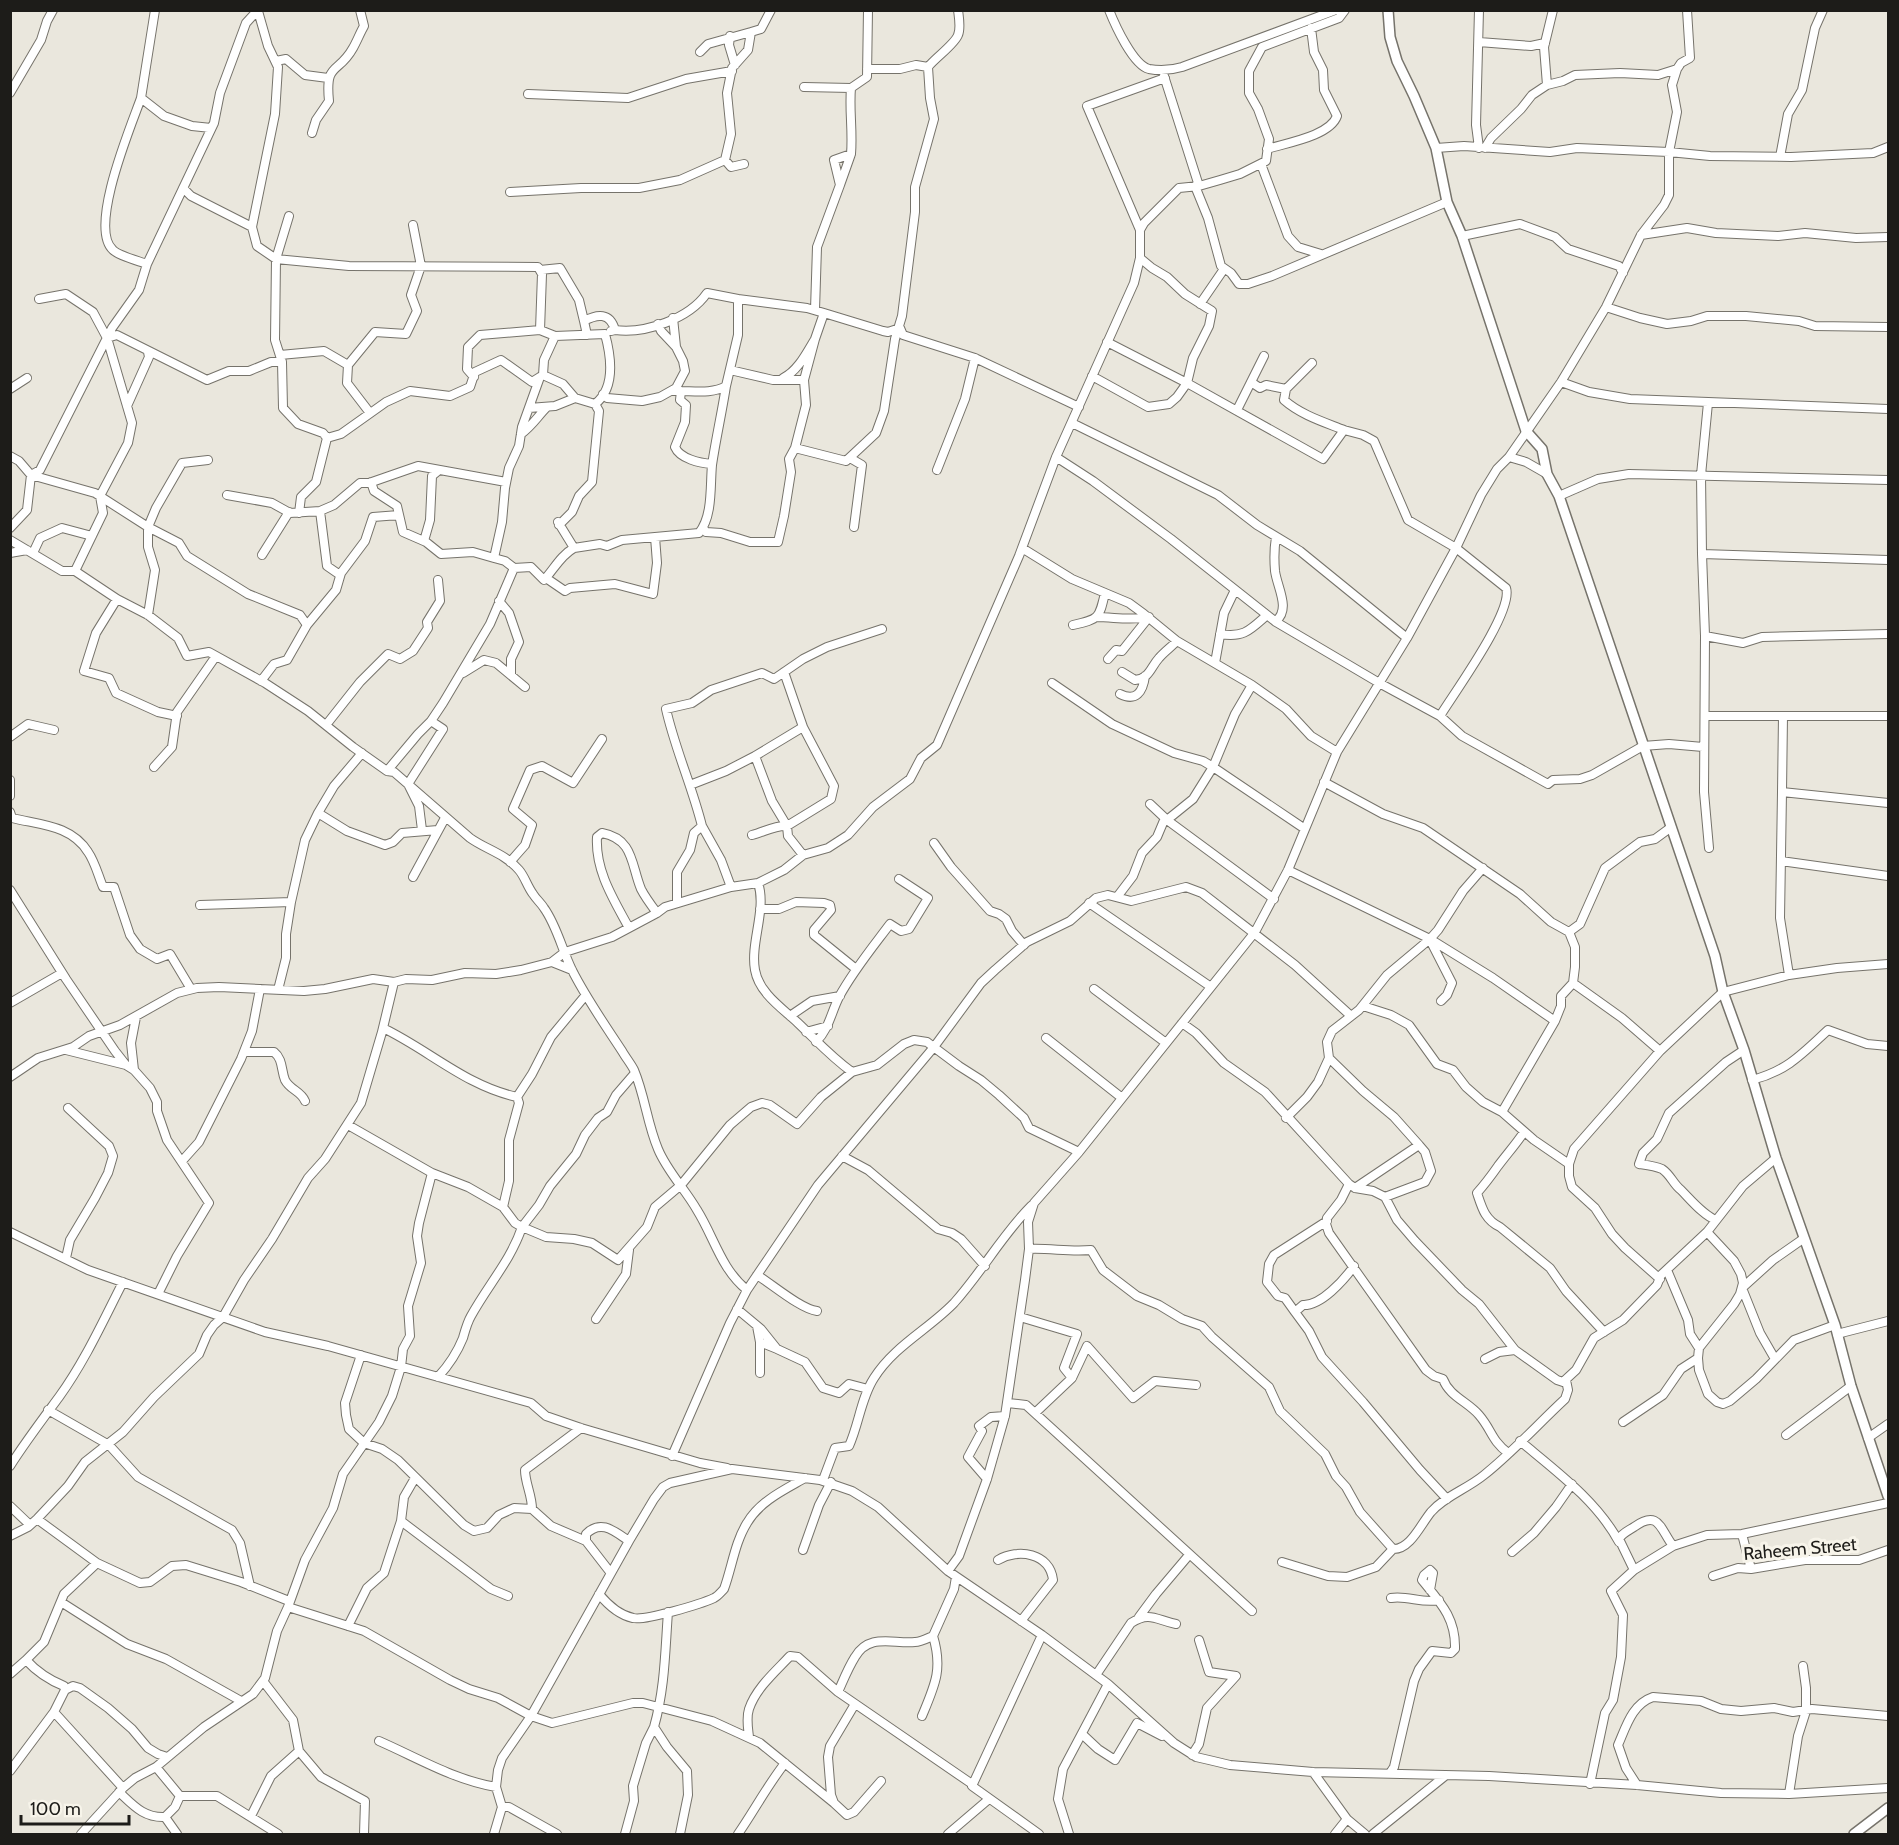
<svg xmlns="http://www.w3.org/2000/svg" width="1899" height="1845" font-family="Cabin,sans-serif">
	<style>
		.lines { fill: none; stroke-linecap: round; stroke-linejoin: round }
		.minor-casing { stroke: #76736b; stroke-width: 10 }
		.tertiary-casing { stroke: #76736b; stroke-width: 12 }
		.minor { stroke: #fff; stroke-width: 8 }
		.tertiary { stroke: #fff; stroke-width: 9 }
		.labels { text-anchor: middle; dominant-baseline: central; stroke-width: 6; stroke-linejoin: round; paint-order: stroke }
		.street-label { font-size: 18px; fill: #1d1c19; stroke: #f7f4ea }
	</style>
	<rect width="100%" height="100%" fill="#eae7dd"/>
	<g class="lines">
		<g class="minor-casing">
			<path id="minor" d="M155,10L141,98L164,116L192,126L211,128
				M1109,10C1115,25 1133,65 1149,69C1160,71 1172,70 1182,67L1336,10
				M1479,10L1476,125L1479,148
				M258,11L268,46L278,67L275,114L252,227L257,246L276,259L349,266L538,267L542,274L540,330
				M730,36L729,45L735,65
				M1479,42L1531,46L1545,43
				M700,52L708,44L751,32
				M276,61L286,59L305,75L328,78
				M928,67C935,58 955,44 958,35C961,28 959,18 958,10
				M1164,76L1199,186
				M1547,85L1544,47L1553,10
				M804,87L851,88
				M10,93L41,40L47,21L53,10
				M528,94L628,98L686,79L732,71
				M141,98C131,126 88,228 113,250C119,256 139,261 147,264
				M312,133L316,120L329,101C325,61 338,75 353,48C357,41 360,33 364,26L360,10
				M1436,148L1464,146L1550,152L1577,148L1669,152L1710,156L1791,157L1873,153L1888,147
				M1485,148L1491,138L1521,109L1532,95L1547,85L1563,81L1575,75L1620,73L1658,75L1677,69
				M1267,149C1286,143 1330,136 1337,116L1324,90L1323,70L1314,52L1311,28
				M851,154C853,131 849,110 851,88L867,77L868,10
				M1780,157L1788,114L1802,90L1815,28L1823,10
				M725,160L731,167L744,164
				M1261,164L1288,236L1298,247L1321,254
				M1195,186L1208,218L1221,266L1231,273L1239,284H1248L1272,276L1447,202
				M183,188L191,196L252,227
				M510,192L581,188H639L680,180L725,160L731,134L727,93L732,68L748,50L751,32L761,29L771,10
				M289,216L276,259L275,340L282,362L283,408L298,424L323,433L327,438
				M1140,230L1087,106L1165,78
				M1641,235L1687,228L1716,233L1778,236L1805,233L1856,238L1888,237
				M1462,236L1520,224L1555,237L1568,249L1619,266L1623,273
				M540,270L560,268L579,300L584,321
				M39,299L66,294L93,312L107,338L132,423L128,443L100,496L103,513L75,571
				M738,299L807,308L824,313L815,339
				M1200,304L1224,269
				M1606,307L1640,318L1667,324L1691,321L1707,316H1746L1799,321L1815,326L1888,327
				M815,310L817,247L840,185L834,160L851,154L840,185
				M824,313L883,331L888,332L900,328L903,335L975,358L1079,407
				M658,324L661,331L676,347
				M615,330C645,334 689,319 707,293L738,299V335L726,386C711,395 690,390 673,391
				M587,335L584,321C597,314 610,312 615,330L611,331
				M107,338L117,335L207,380L229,371H249L271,362H282
				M1107,342L1187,383L1323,459L1344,430L1363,435L1374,441L1408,520L1456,548L1506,588C1514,611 1454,693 1440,716
				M280,355L324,351L348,365L347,383L370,413
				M348,365L375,332L406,334L417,311L411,295L421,266L413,225
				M543,375L544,360L555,336L605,334C611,356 616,388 595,404L575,398
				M1092,376L1148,407L1169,404L1177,397L1187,383L1193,358L1209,326L1212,311L1185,294L1167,277L1152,268L1140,258
				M474,377L467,369L468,347L480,335L540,330L555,336
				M783,378C798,371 807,352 815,339L804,380
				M1251,382L1260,388L1266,385L1286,389L1284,400C1301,415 1324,422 1344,430
				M1561,382L1589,392L1630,399L1888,409
				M10,389L27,378
				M1286,389L1312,363
				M681,391L680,400L686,405L685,422L675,447C680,459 700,463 712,464
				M603,394L607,398L642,401L660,397L676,388L685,371L683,361L676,347L673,318
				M1708,403L1701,475L1702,554L1705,636L1704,792L1709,848
				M127,406L149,357L148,352
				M529,408L555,406L575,398L563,384L543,375L540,377L522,427L519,446L509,468L505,488L502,522L494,558L505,561L514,568L490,624L443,703L431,721L418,734L387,771L394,772L470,838C487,850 504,853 519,870C525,877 527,886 533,894C536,899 541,903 544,908C557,926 562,950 572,970C586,998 605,1025 622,1051C626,1058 631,1064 634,1070C645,1096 647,1123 658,1149C667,1171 685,1189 697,1210C714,1237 721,1269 747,1290L730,1323L672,1456
				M1237,410L1264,356
				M1072,423L1218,495L1257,525L1300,551L1407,638
				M521,434C533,425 537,417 547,407
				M795,448L846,461L876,433L884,411L895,339L902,316L915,212V187L934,119L930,98L928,67L916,65L900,69H867
				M10,456L19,461L31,475L95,493L148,527L179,543L187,556L248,594L300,615L307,625
				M1056,457L1093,481L1171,539L1276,622L1381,684L1440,716L1462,736L1548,784L1553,780L1580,779L1592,775L1643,746L1669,744L1703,747
				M1509,457L1526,462L1547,474
				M850,458L862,465L854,527
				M937,470L965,399L975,358
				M371,482L374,491L397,506L403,532L426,542L441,554L473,552L494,558
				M227,495L272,503L290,513L320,511L334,505L360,483H369L418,466L506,482
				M1559,496L1598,479L1629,474L1888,480
				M320,511L327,566L340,575
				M299,513L301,497L316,482L327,438L341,434L386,402L410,391L450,396L470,387L475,372L501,360L532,382L540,377
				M558,522L574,548L600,544L607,546L622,540L699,533C713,516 710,486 712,465C716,438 722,412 726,386
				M559,525L572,512L579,496L592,482L599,411L595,404
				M10,528L27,510L31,475L40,470L112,328L139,290L147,264L214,123L220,93L246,23L258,10
				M703,528L706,532L721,533L750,542H778L784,516L791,472L789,459L795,448L806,405L804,380H773L730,370
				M10,540L62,571H75L117,599L148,615L178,638L187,656L209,652L265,683L308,711L353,747L387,771
				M424,541L430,520L432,476L438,471
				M1022,548L1072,579L1129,603L1144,614L1177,641L1252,685L1286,709L1311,736L1337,752
				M10,553L27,550
				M33,553L40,538L62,528L92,536
				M1702,554L1888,560
				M262,555L289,512
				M514,568L531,567L544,580C554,569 561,555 574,548
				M546,578L565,591L570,588L615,584L653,594L657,563L655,537
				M117,599L96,633L84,671L109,678L116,693L158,712L177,716
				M499,601L509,613L519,642L511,659V675
				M148,615L155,570L148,547V527L156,508L182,463L208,460
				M1096,617C1114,617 1131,621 1148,617
				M1276,621C1291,609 1277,587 1275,571C1274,559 1274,549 1276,537
				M1073,625C1099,619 1099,619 1105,593
				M1220,634C1244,638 1250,630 1267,615
				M1705,636L1743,643L1762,637L1888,634
				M1108,659L1116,650L1122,651L1149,617
				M1215,663L1224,613L1235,590
				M784,672L803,727
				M1122,672L1135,680C1150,678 1150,668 1159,658C1164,652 1171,647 1177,641
				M463,673L484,660L496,663L525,687
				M261,681L274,664L287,660L307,625L336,590L341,573L365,541L373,517L399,515
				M1052,683L1112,724L1174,753L1203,761L1213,767L1193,799L1167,820
				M1252,685L1235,714L1213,767L1305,829
				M1120,694C1136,702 1143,692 1145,676
				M1705,716H1888
				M326,725L360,682L388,654L400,659L413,651L428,628L427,622L440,601L438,580
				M10,737L28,724L54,730
				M154,767L172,747L177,712L216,656
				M10,780V796
				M1324,782L1383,814L1423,828L1520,894L1551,922L1569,932L1575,947V967L1573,983L1561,996V1006L1555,1021L1502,1112
				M690,785L726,771L755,756L772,801L787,826L831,799L834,786L803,727L755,756
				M1782,792L1783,716
				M1150,804L1167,820L1274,899
				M10,812L12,818C40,825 71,825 88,852C95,862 98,875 103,887H114L130,935L140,949L157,959L170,954L191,989
				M318,813L347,831L385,845L393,842L402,833L438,830
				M702,826C692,786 675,749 666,709L692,703L711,690L762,673L774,679L803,659L827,647L882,629
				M422,830L419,806L408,784L443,729L431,721
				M752,835C764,832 775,825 787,826L788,836L803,855
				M934,843L951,867L990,911L999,914L1006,919L1012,931L1024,945
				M1781,861L1888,876
				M510,862L525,845L532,825L513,809L530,770L542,766L573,783L602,739
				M1288,870L1430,939L1493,978L1555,1021
				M413,877L445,818
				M758,883C767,909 750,943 755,970C759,993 782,1008 798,1023C817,1041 830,1056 852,1072
				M10,890L66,979L115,1051L126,1065L134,1070L150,1088L157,1102V1111L167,1140L209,1203L177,1256L158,1294
				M1117,897L1133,876L1142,853L1157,837L1165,818
				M677,903V872L690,850L694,833L702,826L721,860L731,887
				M1089,903L1211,987
				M200,905L291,902
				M760,909H779L796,902L824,903L830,905L831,910L814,930V935L856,969
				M629,928C614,900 595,871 597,837L602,833C634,839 631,865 641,889C645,897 651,905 657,913
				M1569,932L1580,924L1605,868L1640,842L1655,839L1670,828
				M1430,940L1452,983L1447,995L1441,1001
				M552,962L572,970
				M1789,975L1780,918L1782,792L1888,803
				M1573,983L1622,1018L1660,1051
				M1094,989L1166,1043
				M278,990L286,958V934L291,902L305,840L318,813L334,786L362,753
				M10,1003L62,973
				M1363,1006L1391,1015L1409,1025L1437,1064L1453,1070L1466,1087L1483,1102L1502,1112L1534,1140L1569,1164
				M790,1016L812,1001L840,996
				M1182,1023L1196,1033L1224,1063L1265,1092L1349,1184L1341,1200L1327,1218L1326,1224L1329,1233L1426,1370L1434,1376L1443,1379C1449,1396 1468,1402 1479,1415C1492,1430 1491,1440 1508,1453
				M383,1028C429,1050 466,1086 517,1097
				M806,1032L828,1026
				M1046,1038L1122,1098
				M816,1042C829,1029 831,1013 839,997C853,971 872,948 890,924L901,931L909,929L928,898L899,879
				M66,1050L126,1065
				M244,1052H274C283,1059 281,1070 285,1080C290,1090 301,1091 305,1101
				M1329,1058L1363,1091L1394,1117L1419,1145
				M134,1070L131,1043L136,1017
				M635,1073L616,1095L607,1112L598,1118L585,1135L576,1154L550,1186L539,1205L522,1227L546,1237L574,1239L592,1243L618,1260L647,1227L655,1207L681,1185L730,1125L751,1107L762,1103L770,1105L797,1124L821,1097L852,1072L877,1065L904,1044L914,1040L927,1042L959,1066L981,1080L999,1095L1024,1118L1029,1128L1079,1152
				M10,1077L38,1058L73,1047L89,1036L120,1025L177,993L197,988L219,987L304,991L325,989L373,979L394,982L406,979L432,980L465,973L496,974L521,970L552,962L565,952L612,937L657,913L665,907L731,887L758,883L784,870L803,855L828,848L848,835L873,807L910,779L921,758L937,745L1019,556L1056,457L1134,283L1140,258V230L1144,223L1179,188L1199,186L1220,180L1240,174L1266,161L1269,139L1258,109L1249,93V71L1262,47L1339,18L1345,10
				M1752,1080C1787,1071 1802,1054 1828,1030L1867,1044L1888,1046
				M1286,1118L1307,1097L1318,1082L1329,1058L1327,1042L1332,1031L1359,1010L1387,975L1430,939L1438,930L1463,891L1483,868
				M1524,1132C1516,1144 1507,1154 1498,1166C1491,1176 1485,1184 1477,1193C1482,1208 1485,1220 1500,1227L1550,1268L1566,1291L1604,1332
				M842,1156L868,1170L938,1229L952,1233L961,1239L985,1266
				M182,1161L199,1142L241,1059L252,1031L260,989
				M432,1173L468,1187L503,1207
				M1349,1184L1355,1188L1373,1191L1385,1197L1397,1220L1415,1241L1462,1290L1479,1304L1515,1350L1557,1380L1563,1382L1576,1370L1594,1338L1623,1320L1657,1285L1661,1275L1707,1232L1743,1186L1776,1158
				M1355,1188L1419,1145L1425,1152L1431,1171L1425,1182L1385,1197
				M1716,1220C1703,1215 1691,1200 1681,1190C1673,1184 1671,1175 1662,1169C1655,1166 1646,1165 1639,1164L1643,1153L1657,1139L1669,1113L1726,1062L1744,1050
				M1327,1221L1274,1255L1269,1264L1267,1282L1278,1296L1285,1298L1295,1312L1303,1305C1321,1306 1344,1280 1354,1266
				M10,1232L88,1270L265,1332L328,1346L531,1403L546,1416L581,1428L700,1463L727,1468
				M1029,1249C1050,1248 1070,1252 1091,1250L1103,1270L1137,1296L1159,1305L1182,1319L1202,1326L1212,1337L1269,1387L1280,1411L1325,1454L1336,1476L1346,1487L1360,1512L1393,1549
				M66,1258L70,1240L95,1198L108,1173L113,1156L109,1146L68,1108
				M1667,1270L1688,1320L1690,1334L1699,1348
				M757,1275C773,1285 801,1309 817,1311
				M1660,1279L1625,1248L1612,1234L1595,1208L1572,1187L1569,1176V1164L1574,1149L1660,1051L1723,992L1789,975L1837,968L1888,964
				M747,1290L818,1185L934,1047L981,983L995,970L1027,942L1070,921L1096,898L1108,895L1131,901L1186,887L1202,893L1295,965L1351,1016
				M737,1309L761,1329L777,1349L760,1342L757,1326
				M1295,1312L1309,1331L1322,1357L1363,1402L1420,1470L1447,1499
				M1020,1317L1077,1334L1064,1368L1072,1378
				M596,1319L626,1274L629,1250
				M1837,1334L1888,1321
				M760,1342V1373
				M777,1349L805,1362L823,1388L839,1393L849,1384L868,1389
				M361,1355L345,1403L346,1415L349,1429L364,1443L382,1449L398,1460L464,1525L474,1531L487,1528L499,1515L514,1508L532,1509L551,1526L586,1541L610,1572
				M1698,1358L1699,1370L1708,1394L1717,1402L1723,1404L1730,1401L1756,1379L1794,1340L1835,1325
				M1485,1359L1499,1352L1515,1350
				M1775,1359L1760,1333L1742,1288L1773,1260L1803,1239
				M438,1377C449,1365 457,1353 463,1338C465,1331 467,1323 471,1316C488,1285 511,1260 522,1227L515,1223L503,1207L509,1181V1140L519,1103L517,1097L532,1074L551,1037L585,996
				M1008,1403L1026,1405L1252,1611
				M48,1410L109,1445L138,1477L232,1530L240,1543L250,1586
				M1035,1413L1072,1378L1087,1346L1133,1398L1155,1381L1196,1385
				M1623,1422L1663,1395L1681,1369L1698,1358L1699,1348L1734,1304L1740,1294L1743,1283L1741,1274L1734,1261L1707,1232
				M1786,1435L1851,1386
				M1868,1438L1888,1424
				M1520,1441C1556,1471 1597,1501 1619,1542
				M10,1466C26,1441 42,1420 59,1397C85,1361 103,1321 123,1282
				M415,1478L404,1497L401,1521L491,1589L508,1596
				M987,1479L968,1457L982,1431L979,1426L991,1417L1005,1416
				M823,1480L835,1448L849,1446C859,1424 861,1398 874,1378C894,1346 929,1329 954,1303C982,1272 1002,1235 1031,1206
				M10,1506L30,1525
				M532,1509C532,1495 525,1483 525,1470L581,1428
				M37,1519L97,1563
				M1742,1534L1751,1569
				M10,1536L28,1527L37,1519L68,1486L85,1462L123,1432L154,1397L199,1354L207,1335L214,1325L223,1317L244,1280L272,1239L308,1178L325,1159L361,1103L382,1032L394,982
				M586,1541V1534C601,1519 614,1531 629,1541
				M803,1550L819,1505L831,1482
				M1512,1552L1534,1533L1556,1507L1572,1484
				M998,1560C1018,1548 1050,1553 1053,1580L1021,1621
				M1282,1562L1328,1576L1347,1577L1376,1567L1393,1549C1410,1550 1421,1524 1431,1512C1445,1496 1467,1489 1484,1475C1513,1452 1538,1424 1565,1399L1568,1390L1566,1380
				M1634,1570L1619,1539C1622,1533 1628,1531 1634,1527C1659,1509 1660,1529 1673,1546L1707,1535L1742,1534L1888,1503
				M948,1571L959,1556L987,1479L1005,1416L1025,1280L1029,1249L1028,1222L1034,1203L1079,1152L1255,932L1288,870L1337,752L1407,638L1456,548L1481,495L1497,469L1509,457L1561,382L1606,307L1641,235L1664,205L1669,195V152L1677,112L1672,85L1677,69L1681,63L1690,58L1687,10
				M1713,1576L1738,1568L1751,1569L1805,1560H1859L1888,1550
				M599,1594C608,1605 619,1615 633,1618C645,1621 701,1604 714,1598C718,1596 721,1592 724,1589C732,1567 735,1542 747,1523C760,1501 784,1490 805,1478
				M1391,1598C1407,1595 1423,1604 1439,1600
				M61,1602L127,1644L166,1659L241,1701
				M288,1607L364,1631L450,1680L469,1689L498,1698L531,1716L552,1723L633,1703H643L712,1721L760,1743L834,1803
				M668,1612C665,1652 665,1688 654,1727L667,1747L687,1771L688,1795L680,1834
				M1139,1617L1156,1594L1189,1555
				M348,1626L367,1588L384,1573L401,1521
				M933,1636L954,1589L956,1577
				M10,1674L26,1660
				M1096,1675L1131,1623C1150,1611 1156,1620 1176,1624
				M263,1681L293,1720L299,1751L321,1777L365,1801L364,1834
				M65,1690L73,1686L80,1688L108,1708L132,1729L148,1748L158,1754L167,1757
				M838,1692C843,1681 848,1668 855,1657C869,1633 892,1644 915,1642C921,1642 928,1638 933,1636C943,1669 935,1685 922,1716
				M855,1704L830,1746L828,1757L831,1795L834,1803L847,1815L854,1812L881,1781
				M54,1712L123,1788L135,1778L156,1767L204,1727L253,1694L265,1678L277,1631L288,1607L305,1560L333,1508L343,1474L379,1422L392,1396L401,1367L403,1349L410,1336L408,1306L421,1263L417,1236L419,1223L432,1173L348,1125
				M1082,1734L1098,1749L1115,1760L1137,1723L1162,1736
				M749,1737C748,1728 746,1718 749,1709C756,1688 776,1671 790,1656L798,1657L838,1692L972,1784
				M379,1741C418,1758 454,1780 496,1787
				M1192,1755L1199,1744L1207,1708L1236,1676L1209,1672L1199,1640
				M156,1767L180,1796H217L278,1834
				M10,1771L54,1712L65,1690L64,1686C49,1680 37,1672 26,1660L44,1642L64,1594L97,1563L140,1583L150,1582L172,1566L186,1565L241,1582L289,1601
				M1313,1772L1347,1819L1365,1834
				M1390,1773L1394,1767L1414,1681L1419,1669L1432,1651L1451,1653L1455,1649C1456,1618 1440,1602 1422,1580L1424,1575L1430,1570L1433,1573L1430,1590
				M1590,1784L1605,1713L1613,1700L1621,1657L1623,1615L1611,1591L1634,1570L1673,1546
				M1637,1785L1626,1768L1618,1745C1626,1727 1632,1704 1653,1697L1701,1701L1721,1709L1741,1711L1774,1708L1793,1712L1812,1709L1888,1716
				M119,1792C134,1806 144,1818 165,1817
				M1789,1794L1798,1736L1806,1711V1688L1803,1666
				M502,1807H509L557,1834
				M251,1816L271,1776L299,1751
				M81,1834L123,1788
				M177,1834L165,1817L175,1807L180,1796
				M494,1834L502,1807L496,1787L498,1770L502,1758L531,1716L629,1541L654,1499L663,1487L670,1483L732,1469L820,1480L852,1491L878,1507L948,1571L1042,1635L1108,1684L1174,1743L1196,1757L1209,1760L1230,1765L1313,1772L1489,1776L1637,1785L1721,1793L1789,1794L1888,1788
				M625,1834L634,1801L633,1786L646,1743L654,1727
				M738,1834C754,1811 767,1786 785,1763
				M948,1834L989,1799
				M1039,1834L972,1786L1042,1635
				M1069,1834L1058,1799L1063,1769L1108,1684
				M1335,1834L1347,1819
				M1373,1834L1445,1776"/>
		</g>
		<g class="tertiary-casing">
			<path id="tertiary" d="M1388,10L1390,37L1397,61L1414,96L1436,148L1447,202L1462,236L1526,431L1542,449L1547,474L1559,496L1715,956L1723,992L1744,1050L1776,1158L1835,1325L1851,1386L1888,1496
				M1854,1834L1888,1808"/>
		</g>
		<use href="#minor" class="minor"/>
		<use href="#tertiary" class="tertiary"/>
	</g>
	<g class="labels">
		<g class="street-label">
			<text transform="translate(1800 1549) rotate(-5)">Raheem Street</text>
		</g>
	</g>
	<rect width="1899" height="1845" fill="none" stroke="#1d1c19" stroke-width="24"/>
	<path d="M21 1815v9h108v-9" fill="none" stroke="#1d1c19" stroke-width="3"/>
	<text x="30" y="1815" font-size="18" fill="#1d1c19" stroke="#f7f4ea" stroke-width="4.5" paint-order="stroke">100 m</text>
</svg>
